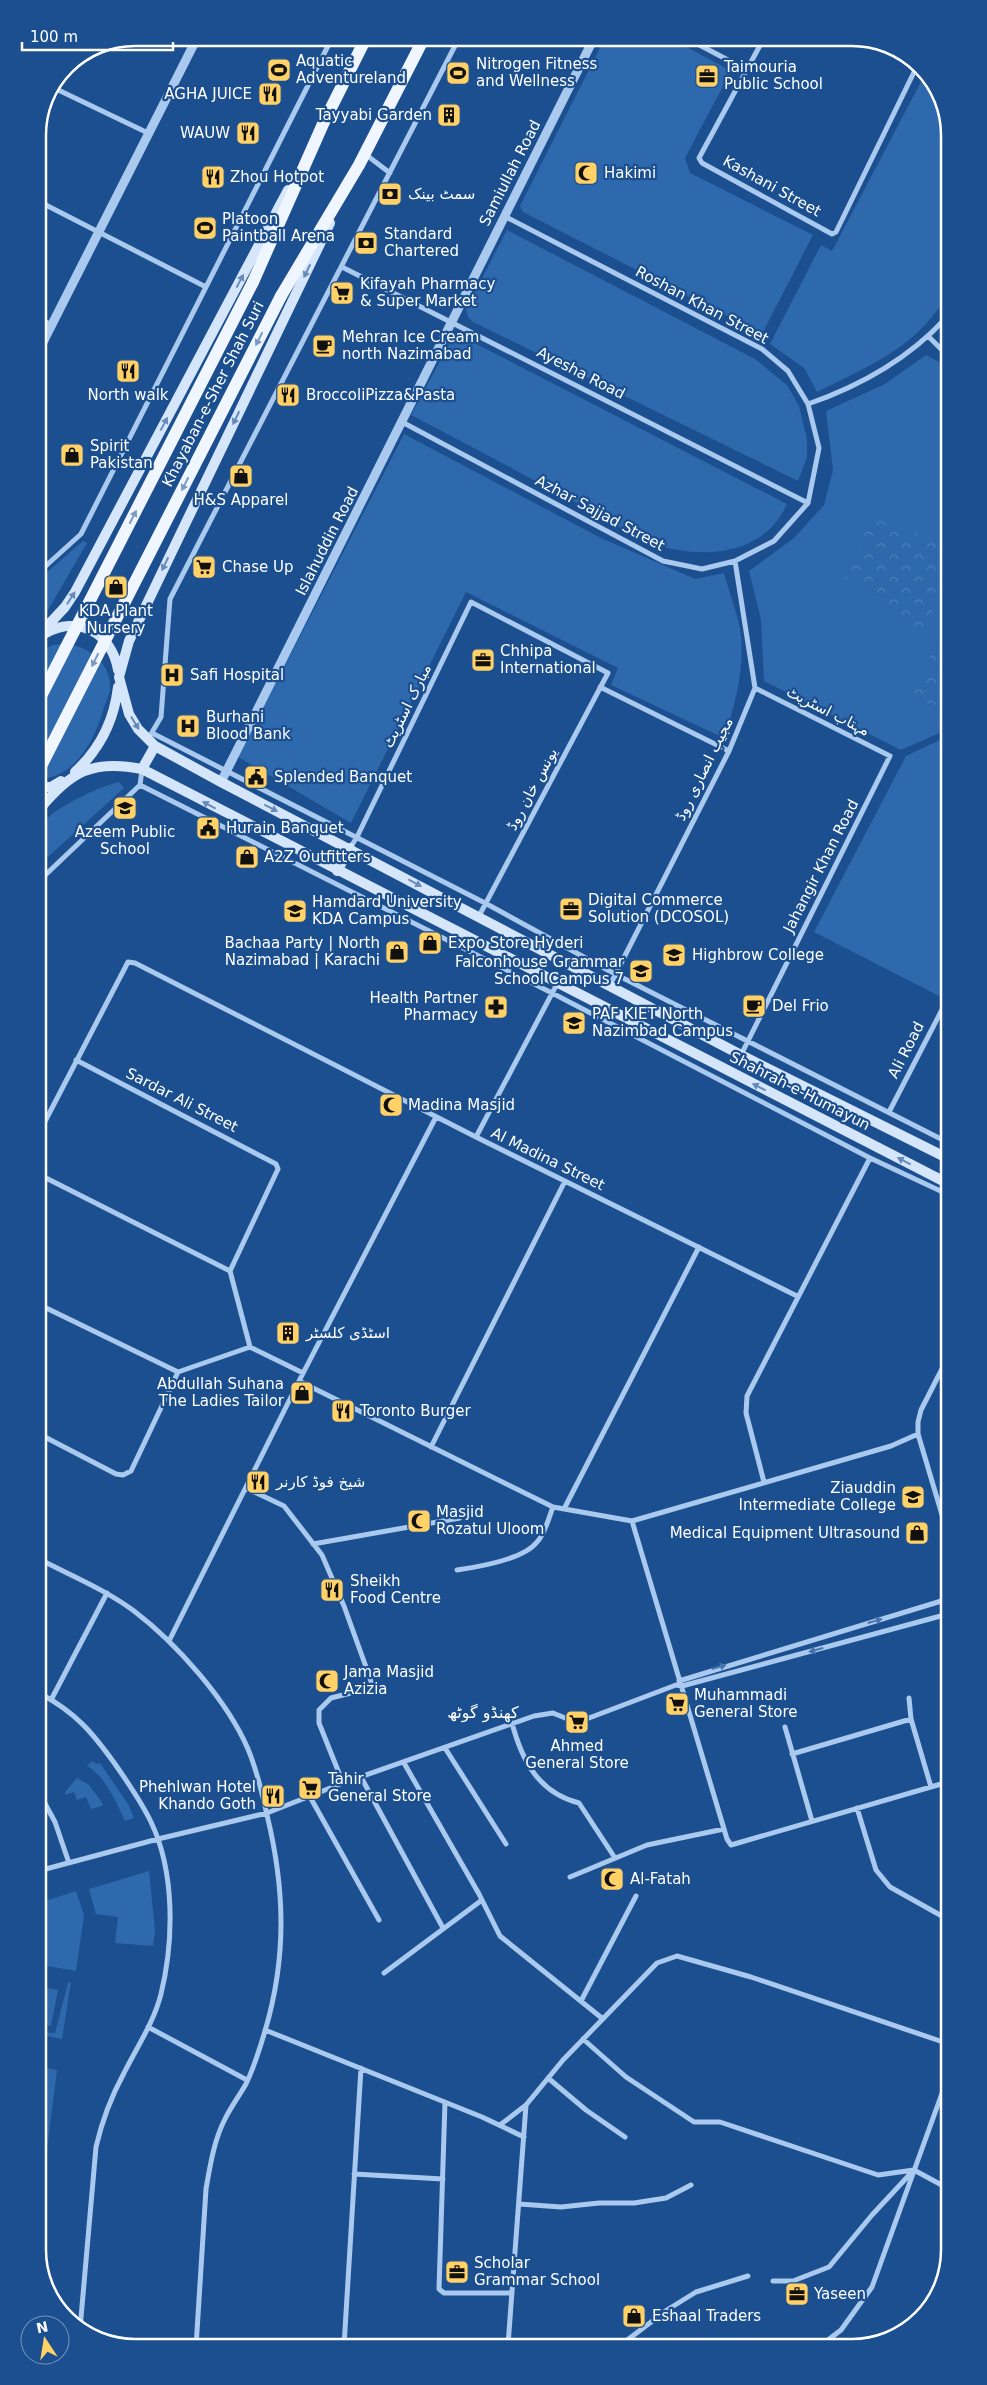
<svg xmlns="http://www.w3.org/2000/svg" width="987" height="2385" font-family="'DejaVu Sans','Noto Sans Arabic',sans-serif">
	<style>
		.grass { fill: #2e69ad }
		.park { fill: url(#park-crowns) }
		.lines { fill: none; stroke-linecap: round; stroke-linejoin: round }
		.minor { stroke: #a9c9ee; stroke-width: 5 }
		.tertiary { stroke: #a9c9ee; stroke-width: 9 }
		.secondary { stroke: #d6e6fa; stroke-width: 10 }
		.primary { stroke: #f0f6ff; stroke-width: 12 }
		.primary-bridge { stroke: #f0f6ff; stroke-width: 12 }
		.oneway { fill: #668bba }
		.oneway2 { fill: #7b9ac1 }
		.oneway3 { fill: #4674ac }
		.labels { text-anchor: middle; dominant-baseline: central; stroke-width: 4.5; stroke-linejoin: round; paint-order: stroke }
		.poi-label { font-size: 15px; fill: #fff; stroke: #1b4f8f; text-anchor: start }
		.street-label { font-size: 15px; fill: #fff; stroke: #1b4f8f }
		.neighbourhood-label { font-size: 16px; fill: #fff; stroke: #1b4f8f }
		.rim { fill: none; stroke: #fff; stroke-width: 2.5 }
	</style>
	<defs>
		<pattern id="park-crowns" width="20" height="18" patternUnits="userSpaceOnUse" patternTransform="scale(1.25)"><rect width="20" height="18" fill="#2e69ad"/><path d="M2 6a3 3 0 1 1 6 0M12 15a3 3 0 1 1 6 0" fill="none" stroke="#4d80b9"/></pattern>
	</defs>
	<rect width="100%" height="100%" fill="#1b4f8f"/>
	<path class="grass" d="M605,38H670L731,71L685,158L690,173L813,235L762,334L523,212L520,206Z
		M924,76L944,104L945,299C913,350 868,366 817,392L804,368L770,344L821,245L832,251Z
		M507,230L755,359L787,385L799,406L807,439V457L798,481L473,322L468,317L466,309Z
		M455,333L787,504C764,556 704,559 656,545C636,539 602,516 582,506C525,475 468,445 411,415Z
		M926,355L945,365L946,624L912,695L946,714V730L901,750L764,681L761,620L749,571L794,538L824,505L833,470L826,411L885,384Z
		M404,434L601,538L695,579L724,573C729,593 739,616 741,636C744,672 735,705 724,738L611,685L618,668L466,592L351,823L238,757Z
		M83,541L87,543L48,610L39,616V579Z
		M67,643C89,648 112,663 110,689C109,696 105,704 103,711C94,741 75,778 39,779V651L53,645Z
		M946,737V982L939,996L814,932L906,756Z
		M119,782L124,788L39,865C39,855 36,839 39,829C46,810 101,786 119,782Z
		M92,1761L97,1764L100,1763L128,1804L134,1818L125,1821C116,1802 106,1777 87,1766Z
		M77,1778L89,1785L103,1804L102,1806L91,1809L86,1797L77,1800L74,1792L65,1795V1792Z
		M149,1871L155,1930L153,1946L115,1943L118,1917L96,1914L89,1889Z
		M76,1891L84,1915L76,1971L42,1965V1902Z
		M71,1982L62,2039L42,2035V2032L55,2033L68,1983Z
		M42,1987L58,1990L51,2026L42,2025Z
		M42,2067L57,2070L42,2190Z"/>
	<path class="park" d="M868,516L945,544L946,578L924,632L841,575C858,558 865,540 868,516Z
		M946,624V714L911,695Z"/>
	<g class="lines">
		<path class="minor" d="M686,38L747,70
			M764,38L699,158L702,163L832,234L836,232L917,66
			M52,87L148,133
			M365,154L390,173
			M38,201L206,287
			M504,216L762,349L788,371L808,404L819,448L808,503
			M342,267L808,503
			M38,318L52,325
			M929,337L945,353
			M808,404C860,386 908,359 945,319
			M402,422L663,561L702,569L735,561L774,541L808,503
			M39,572L81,534L332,38
			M600,687L729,751
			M152,733L485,903L615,974L947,1142
			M151,734L161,717L170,599L459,38
			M142,770L140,785L552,993L870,1158L947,1194
			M350,848L357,837L471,602L608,673L479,916
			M39,881L140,785
			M610,985L729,751L755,688L735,561
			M741,1055L890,756L755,688
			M76,1060L276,1164L278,1169L230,1271
			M889,1112L947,1000
			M40,1131L128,962L135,963L476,1137L797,1296
			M476,1137L557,984
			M40,1175L230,1271L250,1347
			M40,1305L178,1372L250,1347L303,1373
			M947,1359L921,1410L918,1422V1434L948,1535
			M299,1381L553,1507L632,1521L891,1446L918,1434
			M41,1435L116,1474L123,1475L131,1471L178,1372
			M431,1447L565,1181
			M764,1482L746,1413L747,1396L870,1158
			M246,1488L284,1506L322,1555L344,1606L370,1678L372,1686L367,1689L331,1698L319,1710V1723L343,1783
			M564,1509L699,1247
			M632,1521L727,1839L731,1845L948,1782
			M313,1544L460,1518
			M41,1560C72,1576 106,1590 134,1611C176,1643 227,1700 248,1749C257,1771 262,1792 267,1815C285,1889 287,1957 265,2031C260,2048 254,2067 246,2084C239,2096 231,2107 225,2119C214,2140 210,2166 206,2189L196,2347
			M457,1570C478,1567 524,1559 537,1542C545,1534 549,1517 553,1507
			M169,1641L299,1381L436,1117
			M679,1681L948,1599
			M41,1694C76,1713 92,1732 115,1764C128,1783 141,1801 151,1822C175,1872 174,1941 161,1994C154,2022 137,2047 124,2073C111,2097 102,2121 96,2147L80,2329
			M909,1698L911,1719L931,1787
			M51,1700L107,1593
			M512,1723C522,1761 539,1793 579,1803L615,1858
			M785,1727L812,1821
			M445,1748L506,1844
			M792,1754L911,1719
			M404,1763L479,1894L500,1936L603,2019
			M361,1777L443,1928
			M309,1795L379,1920
			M42,1798L55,1822L69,1863
			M857,1808L876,1870L890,1887L949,1920
			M42,1870L158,1839L267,1813L343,1783L534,1716L553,1713L570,1720L589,1718L676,1685L682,1686L948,1614
			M570,1877L647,1845L724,1829
			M384,1973L482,1900
			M581,2001L636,1896
			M148,2027L247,2080
			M265,2030L482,2117L524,2137
			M583,2039L626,2077L694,2122H720L878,2175L914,2170L949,2189
			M548,2078L586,2110L625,2137
			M445,2102L439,2289L444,2293H512
			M500,2125L526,2105L563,2060L657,1963L677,1956L751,1977L949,2044
			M354,2174L443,2179
			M519,2204L561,2207L599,2203H634L666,2198L691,2185
			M773,2281H793L829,2267L872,2215L912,2172
			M824,2343L841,2330L872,2287L949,2074
			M622,2344L667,2310L696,2292L748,2276
			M508,2345L526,2105
			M344,2346L361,2068"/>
		<path class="tertiary" d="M38,352L197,38
			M221,782L594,38"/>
		<path class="secondary" d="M330,223L129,641L119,677L129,714L138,729L155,746L221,782L741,1055L947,1158
			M44,634C78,614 112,633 118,670
			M39,635L65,607L75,592L288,190
			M142,769L155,746
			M75,772C100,749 114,721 118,687
			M39,787H51L61,781
			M39,810C70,772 92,759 142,769L947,1183
			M337,871L350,848"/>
		<path class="primary" d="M253,282L323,124L366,38
			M281,296L359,165L424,38"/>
		<path class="primary-bridge" d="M39,700L253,282
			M39,770L281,296"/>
	</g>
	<defs><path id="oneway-solid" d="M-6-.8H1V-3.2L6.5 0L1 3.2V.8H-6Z" transform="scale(1.25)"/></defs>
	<g class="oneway">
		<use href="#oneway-solid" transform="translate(307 271) rotate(116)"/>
		<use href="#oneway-solid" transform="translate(240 281) rotate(-62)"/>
		<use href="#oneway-solid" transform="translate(236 418) rotate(116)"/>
		<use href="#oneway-solid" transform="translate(164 424) rotate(-62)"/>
		<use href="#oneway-solid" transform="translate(165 564) rotate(116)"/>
		<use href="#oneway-solid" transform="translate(71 598) rotate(-57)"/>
		<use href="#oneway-solid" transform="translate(135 723) rotate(58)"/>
		<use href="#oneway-solid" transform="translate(209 805) rotate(-152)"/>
		<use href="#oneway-solid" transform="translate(271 808) rotate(27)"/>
		<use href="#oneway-solid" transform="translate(415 883) rotate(28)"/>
		<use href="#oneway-solid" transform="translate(759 1087) rotate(-153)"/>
		<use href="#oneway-solid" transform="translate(904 1161) rotate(-153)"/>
	</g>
	<g class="oneway2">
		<use href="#oneway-solid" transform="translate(259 339) rotate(117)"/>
		<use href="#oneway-solid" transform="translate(185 484) rotate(117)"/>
		<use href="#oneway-solid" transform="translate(133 517) rotate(-63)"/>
		<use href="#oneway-solid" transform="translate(95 660) rotate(117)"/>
	</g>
	<g class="oneway3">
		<use href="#oneway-solid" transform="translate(875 1621) rotate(-16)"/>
		<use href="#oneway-solid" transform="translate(816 1650) rotate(165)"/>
		<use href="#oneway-solid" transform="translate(719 1667) rotate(-16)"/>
	</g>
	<defs>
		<g id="stadium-square" transform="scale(1.25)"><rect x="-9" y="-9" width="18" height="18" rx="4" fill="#ffd166" stroke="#1b4f8f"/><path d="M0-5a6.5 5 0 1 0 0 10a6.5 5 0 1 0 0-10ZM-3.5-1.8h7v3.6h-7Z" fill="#111"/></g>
		<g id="office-square" transform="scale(1.25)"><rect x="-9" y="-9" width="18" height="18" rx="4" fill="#ffd166" stroke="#1b4f8f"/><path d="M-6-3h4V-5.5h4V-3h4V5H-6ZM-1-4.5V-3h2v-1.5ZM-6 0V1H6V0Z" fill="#111"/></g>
		<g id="restaurant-square" transform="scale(1.25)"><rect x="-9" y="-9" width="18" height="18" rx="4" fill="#ffd166" stroke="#1b4f8f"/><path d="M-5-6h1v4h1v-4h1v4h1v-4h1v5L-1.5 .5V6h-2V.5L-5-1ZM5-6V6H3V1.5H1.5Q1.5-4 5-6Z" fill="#111"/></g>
		<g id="building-square" transform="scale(1.25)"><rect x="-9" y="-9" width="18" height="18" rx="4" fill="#ffd166" stroke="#1b4f8f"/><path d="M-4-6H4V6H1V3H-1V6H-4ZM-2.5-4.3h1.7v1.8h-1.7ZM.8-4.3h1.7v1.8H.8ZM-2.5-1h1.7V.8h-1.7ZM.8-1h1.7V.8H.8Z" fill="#111"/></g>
		<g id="mosque-square" transform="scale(1.25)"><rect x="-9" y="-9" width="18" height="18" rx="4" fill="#ffd166" stroke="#1b4f8f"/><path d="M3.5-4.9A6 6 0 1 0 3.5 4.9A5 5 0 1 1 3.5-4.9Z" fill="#111"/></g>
		<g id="bank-square" transform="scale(1.25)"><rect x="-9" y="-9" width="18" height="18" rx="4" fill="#ffd166" stroke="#1b4f8f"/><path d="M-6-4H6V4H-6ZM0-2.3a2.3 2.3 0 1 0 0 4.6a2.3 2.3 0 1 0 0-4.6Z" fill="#111"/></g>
		<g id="supermarket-square" transform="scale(1.25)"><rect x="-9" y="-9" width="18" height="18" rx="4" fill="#ffd166" stroke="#1b4f8f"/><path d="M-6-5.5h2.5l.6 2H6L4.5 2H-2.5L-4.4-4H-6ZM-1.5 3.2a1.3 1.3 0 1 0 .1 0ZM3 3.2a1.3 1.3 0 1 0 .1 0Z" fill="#111"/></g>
		<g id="cafe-square" transform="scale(1.25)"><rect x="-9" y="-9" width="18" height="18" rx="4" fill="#ffd166" stroke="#1b4f8f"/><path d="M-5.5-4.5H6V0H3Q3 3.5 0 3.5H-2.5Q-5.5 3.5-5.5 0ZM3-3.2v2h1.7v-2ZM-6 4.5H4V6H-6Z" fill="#111"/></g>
		<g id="shop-square" transform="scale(1.25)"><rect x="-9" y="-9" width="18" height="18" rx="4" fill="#ffd166" stroke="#1b4f8f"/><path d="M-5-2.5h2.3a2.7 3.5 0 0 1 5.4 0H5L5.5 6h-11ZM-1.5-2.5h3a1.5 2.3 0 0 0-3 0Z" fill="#111"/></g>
		<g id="hospital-square" transform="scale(1.25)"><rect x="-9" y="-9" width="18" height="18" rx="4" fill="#ffd166" stroke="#1b4f8f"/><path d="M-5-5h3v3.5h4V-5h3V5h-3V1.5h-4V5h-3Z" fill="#111"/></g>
		<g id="civic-square" transform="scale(1.25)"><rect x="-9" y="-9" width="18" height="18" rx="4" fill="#ffd166" stroke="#1b4f8f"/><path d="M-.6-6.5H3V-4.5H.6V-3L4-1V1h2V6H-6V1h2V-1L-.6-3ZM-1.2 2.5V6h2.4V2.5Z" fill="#111"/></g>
		<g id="school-square" transform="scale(1.25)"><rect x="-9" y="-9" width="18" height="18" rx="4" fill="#ffd166" stroke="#1b4f8f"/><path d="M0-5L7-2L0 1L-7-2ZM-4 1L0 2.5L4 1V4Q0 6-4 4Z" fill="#111"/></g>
		<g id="university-square" transform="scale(1.25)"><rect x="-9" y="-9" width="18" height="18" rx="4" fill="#ffd166" stroke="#1b4f8f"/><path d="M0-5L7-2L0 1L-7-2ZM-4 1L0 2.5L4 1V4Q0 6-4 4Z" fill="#111"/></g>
		<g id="pharmacy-square" transform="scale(1.25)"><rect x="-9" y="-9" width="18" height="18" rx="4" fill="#ffd166" stroke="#1b4f8f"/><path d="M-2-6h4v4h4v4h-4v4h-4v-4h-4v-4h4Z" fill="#111"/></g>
	</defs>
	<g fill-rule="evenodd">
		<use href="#stadium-square" x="279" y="70"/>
		<use href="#stadium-square" x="458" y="73"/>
		<use href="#office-square" x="707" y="76"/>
		<use href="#restaurant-square" x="270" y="94"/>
		<use href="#building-square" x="449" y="115"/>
		<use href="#restaurant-square" x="248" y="133"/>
		<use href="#mosque-square" x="586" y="173"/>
		<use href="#restaurant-square" x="213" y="177"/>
		<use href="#bank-square" x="390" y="194"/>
		<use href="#stadium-square" x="205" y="228"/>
		<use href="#bank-square" x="366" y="243"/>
		<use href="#supermarket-square" x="342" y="293"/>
		<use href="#cafe-square" x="324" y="346"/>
		<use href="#restaurant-square" x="128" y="371"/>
		<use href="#restaurant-square" x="288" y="395"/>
		<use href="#shop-square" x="72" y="455"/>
		<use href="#shop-square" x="241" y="476"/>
		<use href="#supermarket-square" x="204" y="567"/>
		<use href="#shop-square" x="116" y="587"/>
		<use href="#office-square" x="483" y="660"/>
		<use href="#hospital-square" x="172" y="675"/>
		<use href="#hospital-square" x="188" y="726"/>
		<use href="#civic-square" x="256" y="777"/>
		<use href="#school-square" x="125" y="808"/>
		<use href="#civic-square" x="208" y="828"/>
		<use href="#shop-square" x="247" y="857"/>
		<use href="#office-square" x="571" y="909"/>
		<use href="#university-square" x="295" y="911"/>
		<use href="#shop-square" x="430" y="943"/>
		<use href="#shop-square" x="397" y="952"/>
		<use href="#university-square" x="674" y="955"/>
		<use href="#school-square" x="641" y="971"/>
		<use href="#cafe-square" x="754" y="1006"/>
		<use href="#pharmacy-square" x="496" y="1007"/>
		<use href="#university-square" x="574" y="1023"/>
		<use href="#mosque-square" x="391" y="1105"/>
		<use href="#building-square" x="288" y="1333"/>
		<use href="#shop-square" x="302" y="1393"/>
		<use href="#restaurant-square" x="343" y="1411"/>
		<use href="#restaurant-square" x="258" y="1482"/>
		<use href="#university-square" x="913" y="1497"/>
		<use href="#mosque-square" x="419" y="1521"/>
		<use href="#shop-square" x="917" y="1533"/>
		<use href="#restaurant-square" x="332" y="1590"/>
		<use href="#mosque-square" x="327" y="1681"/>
		<use href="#supermarket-square" x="677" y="1704"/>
		<use href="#supermarket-square" x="577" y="1722"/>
		<use href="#supermarket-square" x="310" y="1788"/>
		<use href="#restaurant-square" x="273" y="1796"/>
		<use href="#mosque-square" x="612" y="1879"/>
		<use href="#office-square" x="457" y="2272"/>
		<use href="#office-square" x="797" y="2294"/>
		<use href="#shop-square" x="634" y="2316"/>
	</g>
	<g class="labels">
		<g class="poi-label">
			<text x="296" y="61">Aquatic<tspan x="296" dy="17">Adventureland</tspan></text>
			<text x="476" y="64">Nitrogen Fitness<tspan x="476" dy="17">and Wellness</tspan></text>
			<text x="724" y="67">Taimouria<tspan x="724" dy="17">Public School</tspan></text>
			<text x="252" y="94" text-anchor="end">AGHA JUICE</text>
			<text x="432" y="115" text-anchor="end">Tayyabi Garden</text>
			<text x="230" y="133" text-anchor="end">WAUW</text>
			<text x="604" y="173">Hakimi</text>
			<text x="230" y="177">Zhou Hotpot</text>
			<text x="408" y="194">سمٹ بینک</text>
			<text x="222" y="219">Platoon<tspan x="222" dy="17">Paintball Arena</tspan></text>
			<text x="384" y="234">Standard<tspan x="384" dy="17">Chartered</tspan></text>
			<text x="360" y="284">Kifayah Pharmacy<tspan x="360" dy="17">&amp; Super Market</tspan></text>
			<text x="342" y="337">Mehran Ice Cream<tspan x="342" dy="17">north Nazimabad</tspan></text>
			<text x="128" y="395" text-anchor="middle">North walk</text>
			<text x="306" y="395">BroccoliPizza&amp;Pasta</text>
			<text x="90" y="446">Spirit<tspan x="90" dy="17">Pakistan</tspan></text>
			<text x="241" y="500" text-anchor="middle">H&amp;S Apparel</text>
			<text x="222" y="567">Chase Up</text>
			<text x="116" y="611" text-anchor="middle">KDA Plant<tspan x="116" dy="17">Nursery</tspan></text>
			<text x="500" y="651">Chhipa<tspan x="500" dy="17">International</tspan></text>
			<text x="190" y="675">Safi Hospital</text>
			<text x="206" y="717">Burhani<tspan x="206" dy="17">Blood Bank</tspan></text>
			<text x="274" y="777">Splended Banquet</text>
			<text x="226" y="828">Hurain Banquet</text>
			<text x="125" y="832" text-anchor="middle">Azeem Public<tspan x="125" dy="17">School</tspan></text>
			<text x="264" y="857">A2Z Outfitters</text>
			<text x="588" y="900">Digital Commerce<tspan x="588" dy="17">Solution (DCOSOL)</tspan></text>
			<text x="312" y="902">Hamdard University<tspan x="312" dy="17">KDA Campus</tspan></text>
			<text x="380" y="943" text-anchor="end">Bachaa Party | North<tspan x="380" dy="17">Nazimabad | Karachi</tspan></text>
			<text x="448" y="943">Expo Store Hyderi</text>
			<text x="692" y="955">Highbrow College</text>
			<text x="624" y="962" text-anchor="end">Falconhouse Grammar<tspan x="624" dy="17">School Campus 7</tspan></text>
			<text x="478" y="998" text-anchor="end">Health Partner<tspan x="478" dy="17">Pharmacy</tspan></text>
			<text x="772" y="1006">Del Frio</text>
			<text x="592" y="1014">PAF KIET North<tspan x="592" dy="17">Nazimbad Campus</tspan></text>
			<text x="408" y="1105">Madina Masjid</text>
			<text x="306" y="1333">اسٹڈی کلسٹر</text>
			<text x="284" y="1384" text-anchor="end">Abdullah Suhana<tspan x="284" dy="17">The Ladies Tailor</tspan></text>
			<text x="360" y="1411">Toronto Burger</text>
			<text x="276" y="1482">شیخ فوڈ کارنر</text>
			<text x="896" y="1488" text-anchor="end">Ziauddin<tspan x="896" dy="17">Intermediate College</tspan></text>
			<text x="436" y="1512">Masjid<tspan x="436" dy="17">Rozatul Uloom</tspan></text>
			<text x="900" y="1533" text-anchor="end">Medical Equipment Ultrasound</text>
			<text x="350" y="1581">Sheikh<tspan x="350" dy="17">Food Centre</tspan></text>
			<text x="344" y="1672">Jama Masjid<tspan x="344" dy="17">Azizia</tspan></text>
			<text x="694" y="1695">Muhammadi<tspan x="694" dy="17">General Store</tspan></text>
			<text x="577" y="1746" text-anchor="middle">Ahmed<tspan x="577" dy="17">General Store</tspan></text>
			<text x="328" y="1779">Tahir<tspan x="328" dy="17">General Store</tspan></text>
			<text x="256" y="1787" text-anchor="end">Phehlwan Hotel<tspan x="256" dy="17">Khando Goth</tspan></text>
			<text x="630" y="1879">Al-Fatah</text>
			<text x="474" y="2263">Scholar<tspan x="474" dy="17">Grammar School</tspan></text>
			<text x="814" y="2294">Yaseen</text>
			<text x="652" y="2316">Eshaal Traders</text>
		</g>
		<g class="street-label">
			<text transform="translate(510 173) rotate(-63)">Samiullah Road</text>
			<text transform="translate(772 186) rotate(29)">Kashani Street</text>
			<text transform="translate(702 305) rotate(28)">Roshan Khan Street</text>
			<text transform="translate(581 373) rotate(27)">Ayesha Road</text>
			<text transform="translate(213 394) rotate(-63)">Khayaban-e-Sher Shah Suri</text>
			<text transform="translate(600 513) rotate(28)">Azhar Sajjad Street</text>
			<text transform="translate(327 541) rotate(-63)">Islahuddin Road</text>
			<text transform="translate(407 706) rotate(-64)">مبارک اسٹریٹ</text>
			<text transform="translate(828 711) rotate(27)">مہتاب اسٹریٹ</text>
			<text transform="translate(704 769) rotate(-64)">مجیب انصاری روڈ</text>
			<text transform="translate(532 789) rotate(-62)">یونس خان روڈ</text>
			<text transform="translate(821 866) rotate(-63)">Jahangir Khan Road</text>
			<text transform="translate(906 1050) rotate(-63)">Ali Road</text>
			<text transform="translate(800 1091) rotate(27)">Shahrah-e-Humayun</text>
			<text transform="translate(182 1100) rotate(27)">Sardar Ali Street</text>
			<text transform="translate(548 1159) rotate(26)">Al Madina Street</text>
		</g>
		<g class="neighbourhood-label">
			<text x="483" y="1712">کھنڈو گوٹھ</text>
		</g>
	</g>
	<path d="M0 0H987V2385H0ZM135 46H852A89 89 0 0 1 941 135V2250A89 89 0 0 1 852 2339H135A89 89 0 0 1 46 2250V135A89 89 0 0 1 135 46Z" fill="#1b4f8f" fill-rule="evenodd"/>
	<path class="rim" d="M135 46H852A89 89 0 0 1 941 135V2250A89 89 0 0 1 852 2339H135A89 89 0 0 1 46 2250V135A89 89 0 0 1 135 46Z"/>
	<g transform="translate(45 2340) rotate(348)"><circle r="24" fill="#1b4f8f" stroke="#7695bc"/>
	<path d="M0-4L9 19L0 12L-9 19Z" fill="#ffd166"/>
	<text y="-8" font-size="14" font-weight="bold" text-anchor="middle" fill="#ffffff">N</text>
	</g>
	<path d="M22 42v8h151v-8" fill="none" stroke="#ffffff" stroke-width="2.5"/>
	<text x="30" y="42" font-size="15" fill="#ffffff" stroke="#1b4f8f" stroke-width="4" paint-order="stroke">100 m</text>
</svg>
